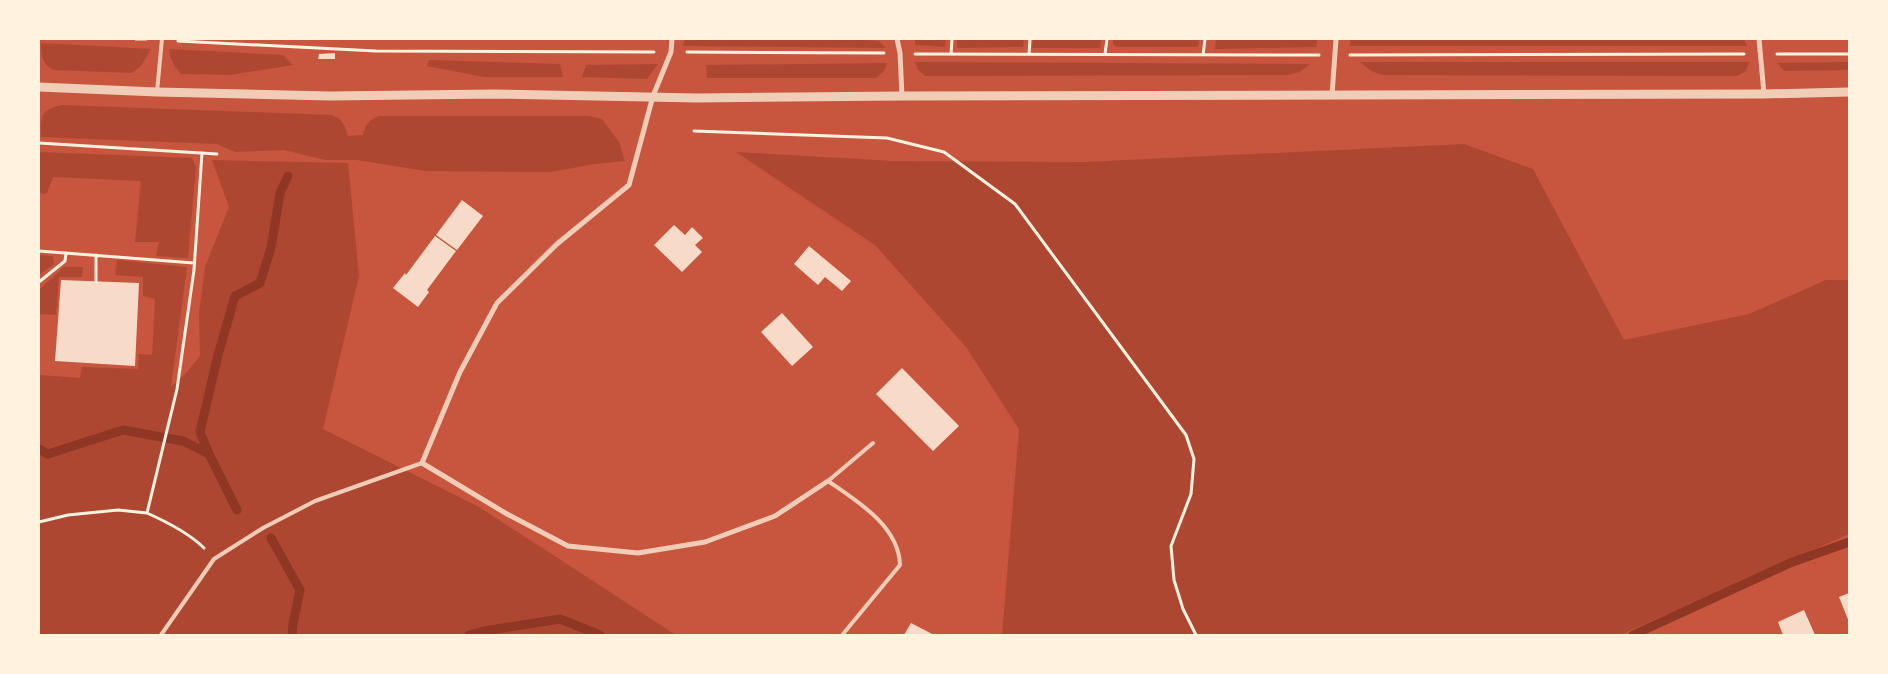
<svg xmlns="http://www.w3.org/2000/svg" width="1888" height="674" font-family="'Work Sans',sans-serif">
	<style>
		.green { fill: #ae4732 }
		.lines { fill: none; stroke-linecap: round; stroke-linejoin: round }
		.stream { stroke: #8f3625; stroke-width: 9 }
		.building { fill: #f7dbc8 }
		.path { stroke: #fff3e0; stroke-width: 3 }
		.service { stroke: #f1ccb7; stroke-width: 4 }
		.minor { stroke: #f1ccb7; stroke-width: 5 }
		.tertiary { stroke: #f1ccb7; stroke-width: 9 }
	</style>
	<rect width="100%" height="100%" fill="#c8553d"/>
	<path class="green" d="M685,39H851L879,41L886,48L683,46Z
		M915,39H946L945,47L915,45Z
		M957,39H1024L1023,47L957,48Z
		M1033,39H1101L1100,48H1032Z
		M1113,39H1199L1198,47H1117L1113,44Z
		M1216,39H1317L1316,47L1215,49Z
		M1350,39H1744L1747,46H1350Z
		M41,43L151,49L141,66L132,73L53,70C42,64 41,55 41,43Z
		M169,49L283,55L293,65L230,75L181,74C174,67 170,59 169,49Z
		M429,60L560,64L563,77H484L427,66Z
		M915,62L1310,64L1300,72L1287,75L925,76L918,70Z
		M1360,62H1749L1746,71L1737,76L1382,75L1371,71Z
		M1849,62V70L1784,71L1777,63Z
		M887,63L884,71L876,78H707L706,65Z
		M658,64L647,79L582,77L586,65Z
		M62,105L332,115C343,119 345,126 348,136L363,135C365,124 370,120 379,116H589L602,119L619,142L625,161L594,164L551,172L426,171L357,160H325L284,150L235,152L217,144L41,137C41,116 40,110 62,105Z
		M1464,144L1533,169L1624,340L1749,314L1826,280H1849V534L1620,635H1002L1019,429L966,347L875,245L736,152L894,161L1085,162Z
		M39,152L192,158L196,167L188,258L156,256L159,242H135L141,181L53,177L47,193L43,194L39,192Z
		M212,160L348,163L359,276L323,429L479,507L676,635H39V375L80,378L82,367L138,369L139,354L152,355L155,299L143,296V277L115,275L117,260L187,267L171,387L187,372L200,356L199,313L205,267L229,207Z
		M39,255L53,256L54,264L39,275Z
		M64,267H83L82,277H59L56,315L40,314L39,326V290Z"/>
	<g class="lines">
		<path class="stream" d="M39,449L48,454L123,430L183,441L209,454
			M237,510L209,454L200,432L218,355L235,296L260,283L271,248L280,193L288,176
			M271,538L300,590L293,624L292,635
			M469,635L484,631L560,619L600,635
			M1633,635L1790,563L1849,542"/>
	</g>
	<path class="building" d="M335,53V59H318L319,54Z
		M462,200L483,216L457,250L436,235Z
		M674,225L685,235L692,227L703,238L695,245L702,252L682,272L654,245Z
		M435,236L456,251L427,290L429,292L418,307L393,288L405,273L406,275Z
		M809,246L851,281L842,291L825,277L818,285L794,264Z
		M61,280L139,283L135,366L55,361Z
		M782,313L813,347L792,366L761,332Z
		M902,368L959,426L933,451L876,394Z
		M1849,593V622L1839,597Z
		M1804,610L1815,635H1783L1778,622Z
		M911,623L934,635H904Z"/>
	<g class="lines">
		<path class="path" d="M136,39H146
			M178,41L376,51L654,52
			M687,52L884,53
			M915,54L1319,55
			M951,54L952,39
			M1029,54L1030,39
			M1105,54L1107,39
			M1777,54H1849
			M1203,55L1205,39
			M1350,55L1744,54
			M694,131L887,138L944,152L1015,204L1186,435L1194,459L1191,494L1171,546L1174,580L1183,609L1196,635
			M39,143L217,154
			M39,251L194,263
			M39,282L65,261L66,253
			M96,282V255
			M147,513C167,522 189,533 204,548
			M39,522L68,515L118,510L147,513L177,389L194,270L202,153"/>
		<path class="service" d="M157,92L162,39
			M843,634L900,565C899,526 857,501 828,481L873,443
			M161,635L214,559L263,528L315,501L422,463"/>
		<path class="minor" d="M672,39L671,52L653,96L629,185L557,244L497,303L460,372L422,463L507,514L568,546L638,553L705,542L775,516L828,481
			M897,39L900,53L902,96
			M1759,39L1764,94
			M1332,95L1336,39"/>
		<path class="tertiary" d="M39,87L157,92L330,96L494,94L697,98L902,96L1764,94L1849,92"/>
	</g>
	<rect width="1888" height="674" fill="none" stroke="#fff3e0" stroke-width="80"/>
</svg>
